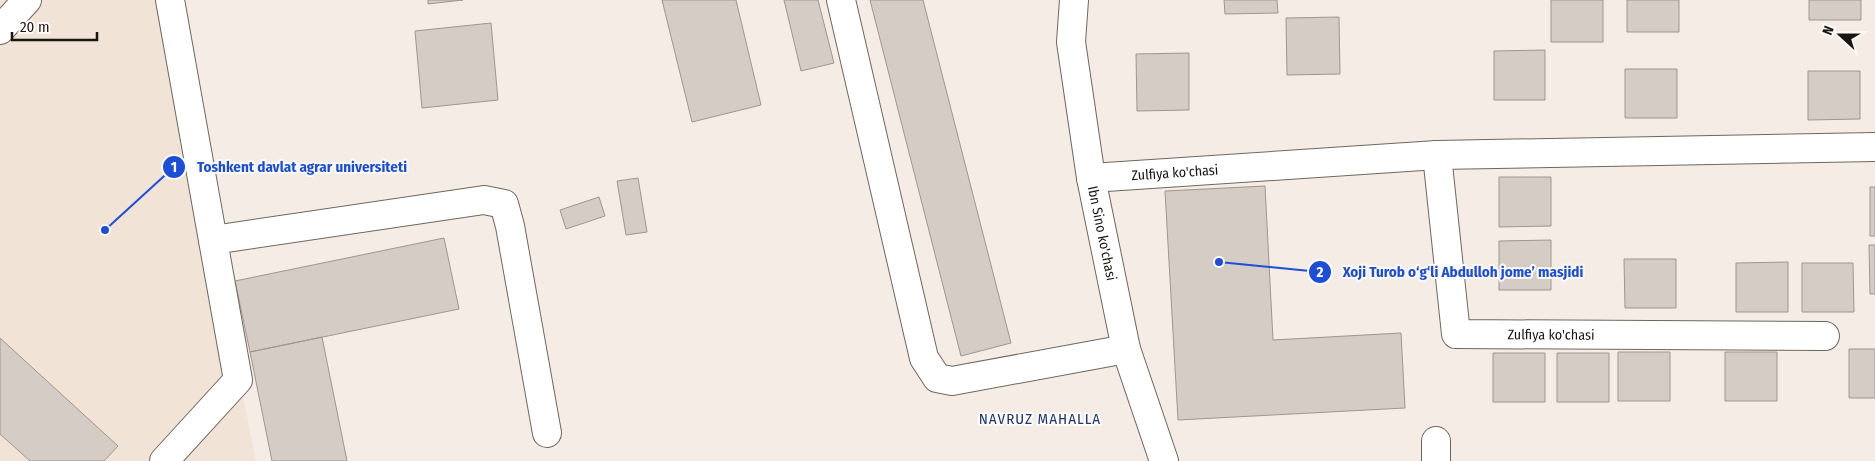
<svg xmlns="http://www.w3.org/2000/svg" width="1875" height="461" font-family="'Fira Sans Condensed',sans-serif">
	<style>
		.built { fill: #f1e3d5 }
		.building { fill: #d5cdc5; stroke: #9e978f }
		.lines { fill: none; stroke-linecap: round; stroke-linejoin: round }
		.minor-casing { stroke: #6e6760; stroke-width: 30 }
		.minor { stroke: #fff; stroke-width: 28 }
		.labels { text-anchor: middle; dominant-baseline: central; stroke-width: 4; stroke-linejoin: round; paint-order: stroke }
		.street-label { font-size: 14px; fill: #181613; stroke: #fefbf8 }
		.neighbourhood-label { font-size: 15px; letter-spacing: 1px; fill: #1e396f; stroke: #fefbf8 }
		.leader { fill: none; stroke: #1d4ed8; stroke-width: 2 }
		.callout-dot { fill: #1d4ed8; stroke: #fefbf8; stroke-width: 2 }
		.mark-label { font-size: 15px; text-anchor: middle; font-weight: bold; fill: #fff }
		.callout-label { font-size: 15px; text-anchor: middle; font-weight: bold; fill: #1d4ed8; stroke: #fefbf8; stroke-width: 4; stroke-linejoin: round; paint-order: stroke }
	</style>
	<rect width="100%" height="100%" fill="#f5ede5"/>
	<path class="built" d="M0,0H163L256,461H0Z"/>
	<path class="building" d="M428,0H463L428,4Z
		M662,0H736L761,105L692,122Z
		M784,0H818L834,63L801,71Z
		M870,0H923L1011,343L961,356Z
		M1224,0H1277L1278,13L1225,14Z
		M1551,0H1603V42H1551Z
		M1627,0H1679V32H1627Z
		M1809,0H1861V20H1809Z
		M1339,17L1340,74L1287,75L1286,18Z
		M491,23L498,100L422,108L415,31Z
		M1545,50V100H1494V51Z
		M1189,53V110L1137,111L1136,54Z
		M1625,69H1677V118H1625Z
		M1808,71H1860V119L1808,120Z
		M1499,177H1551V226L1499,227Z
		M638,178L647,232L626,235L617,181Z
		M1265,186L1273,340L1401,333L1405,408L1178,420L1165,191Z
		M1870,187H1875V236H1870Z
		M599,197L605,216L566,229L560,210Z
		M444,238L459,309L250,352L235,281Z
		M1551,240V290H1499V241Z
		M1869,245H1875V294H1870Z
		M1624,259H1676V308H1625Z
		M1788,262V312H1736V263Z
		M1802,263H1853L1854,312H1802Z
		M322,337L347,461H272L250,352Z
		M0,338L118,446L104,461H30L0,434Z
		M1849,349H1875V398H1849Z
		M1618,352H1670V401H1618Z
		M1725,352H1777V401H1725Z
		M1493,353H1545V402H1493Z
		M1557,353H1609V402H1557Z"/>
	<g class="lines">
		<g class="minor-casing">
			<g id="minor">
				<path d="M841,0L924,358L937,378L952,381L1126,349"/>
				<path id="s1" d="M1074,0L1071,42L1091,178L1126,349L1164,461"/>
				<path d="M0,30L27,0"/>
				<path id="s2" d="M1437,155L1456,334L1825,336"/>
				<path id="s3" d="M1091,178L1437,155L1875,147"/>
				<path d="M213,240L484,200L504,204L510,226L547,433"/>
				<path d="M1436,441V461"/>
				<path d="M164,461L238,380L170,0"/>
			</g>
		</g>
		<use href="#minor" class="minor"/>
	</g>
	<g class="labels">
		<g class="street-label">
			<text stroke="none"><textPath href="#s3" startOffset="84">Zulfiya ko'chasi</textPath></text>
			<text stroke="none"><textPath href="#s1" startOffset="236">Ibn Sino ko'chasi</textPath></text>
			<text stroke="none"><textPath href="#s2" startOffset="275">Zulfiya ko'chasi</textPath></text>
		</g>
		<g class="neighbourhood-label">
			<text x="1040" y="419">NAVRUZ MAHALLA</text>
		</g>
	</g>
	<path class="leader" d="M105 230L174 167M1219 262L1320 272"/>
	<g class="callout-dot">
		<circle cx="105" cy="230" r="5"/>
		<circle cx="1219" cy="262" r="5"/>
		<circle cx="174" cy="167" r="12"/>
		<circle cx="1320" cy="272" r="12"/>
	</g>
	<g class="mark-label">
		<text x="174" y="172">1</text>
		<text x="1320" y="277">2</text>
	</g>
	<g class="callout-label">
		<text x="302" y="172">Toshkent davlat agrar universiteti</text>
		<text x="1463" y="277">Xoji Turob o‘g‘li Abdulloh jome’ masjidi</text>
	</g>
	<g transform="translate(1840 35) rotate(291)" stroke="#fefbf8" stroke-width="4" paint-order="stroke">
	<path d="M0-4L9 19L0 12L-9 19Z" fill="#181613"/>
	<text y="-8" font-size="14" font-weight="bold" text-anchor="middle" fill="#181613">N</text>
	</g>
	<path d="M12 32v8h85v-8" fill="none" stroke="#181613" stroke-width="2.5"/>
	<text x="20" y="32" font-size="15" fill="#181613" stroke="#fefbf8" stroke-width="4" paint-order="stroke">20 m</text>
</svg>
